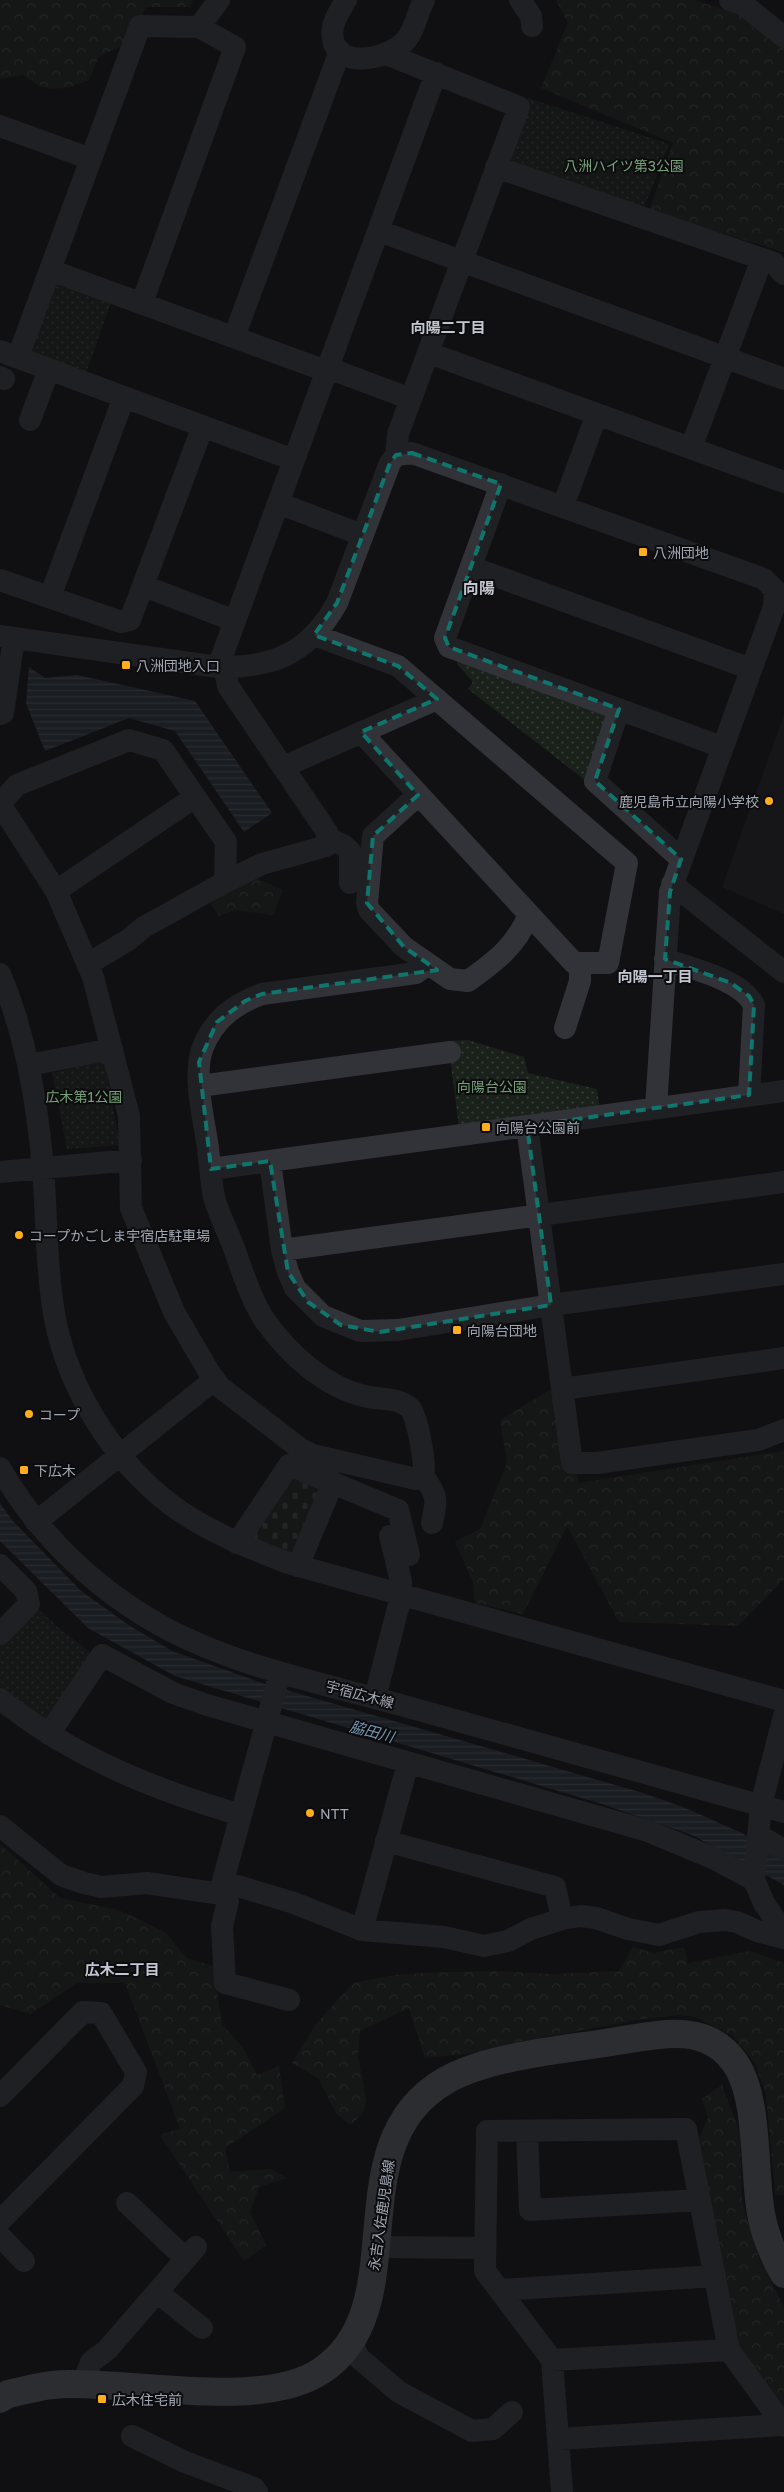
<svg xmlns="http://www.w3.org/2000/svg" width="784" height="2492" font-family="'Golos Text','Noto Sans JP',sans-serif">
	<style>
		.built { fill: #1d1d20 }
		.forest { fill: url(#forest-crowns) }
		.cemetery { fill: url(#cemetery-stones) }
		.park { fill: url(#park-dots) }
		.water { fill: url(#water-rules) }
		.lines { fill: none; stroke-linecap: round; stroke-linejoin: round }
		.minor { stroke: #323338; stroke-width: 22 }
		.major { stroke: #4d5057; stroke-width: 28 }
		.marked { fill: none; stroke: #0f766e; stroke-width: 4; stroke-dasharray: 10 6; stroke-linejoin: round }
		.poi-dot { fill: #ffad1d; stroke: #0c0c0e; stroke-width: 2 }
		.labels { text-anchor: middle; dominant-baseline: central; stroke-width: 4; stroke-linejoin: round; paint-order: stroke }
		.park-label { font-size: 14px; fill: #76a178; stroke: #0c0c0e }
		.poi-label { font-size: 14px; fill: #a1a8b4; stroke: #0c0c0e; text-anchor: start }
		.street-label { font-size: 14px; fill: #a1a8b4; stroke: #0c0c0e }
		.neighbourhood-label { font-size: 15px; font-weight: bold; fill: #c2c6d0; stroke: #0c0c0e }
		.water-label { font-size: 15px; font-style: italic; fill: #7597b3; stroke: #0c0c0e }
		.quarter-label { font-size: 16px; font-weight: bold; fill: #c2c6d0; stroke: #0c0c0e }
	</style>
	<defs>
		<pattern id="forest-crowns" width="20" height="18" patternUnits="userSpaceOnUse" patternTransform="scale(1.25)"><rect width="20" height="18" fill="#19211a"/><path d="M2 6a3 3 0 1 1 6 0M12 15a3 3 0 1 1 6 0" fill="none" stroke="#373e39"/></pattern>
		<pattern id="cemetery-stones" width="16" height="16" patternUnits="userSpaceOnUse" patternTransform="scale(1.25)"><rect width="16" height="16" fill="#19211a"/><path d="M2 7V4a2 2 0 0 1 4 0v3zM10 15v-3a2 2 0 0 1 4 0v3z" fill="#373e39"/></pattern>
		<pattern id="park-dots" width="8" height="8" patternUnits="userSpaceOnUse" patternTransform="scale(1.25)"><rect width="8" height="8" fill="#19211a"/><path d="M2 2h.1M6 6h.1" fill="none" stroke="#373e39" stroke-width="1.8" stroke-linecap="round"/></pattern>
		<pattern id="water-rules" width="6" height="5" patternUnits="userSpaceOnUse" patternTransform="scale(1.25)"><rect width="6" height="5" fill="#273037"/><path d="M0 2.5h6" fill="none" stroke="#434b52"/></pattern>
	</defs>
	<rect width="100%" height="100%" fill="#111113"/>
	<path class="built" d="M784,715V914L722,887Z"/>
	<path class="forest" d="M0,0H193L189,7H146L128,44L99,56L89,80C64,90 47,95 24,75L0,79Z
		M556,0H693L747,16L784,46V252L649,211L673,143L541,88L568,23Z
		M257,879L283,890L273,915L234,910L219,916L208,901Z
		M555,1387L579,1483L784,1451V1579L738,1626L619,1622L567,1526L523,1614L475,1603L473,1582L455,1542L480,1529L507,1463L500,1420Z
		M0,1844L60,1898L118,1910L134,1917L166,1933L186,1958L213,1966L222,2024L244,2049L257,2075L279,2066L285,2108L225,2148L230,2172L270,2169L287,2178L259,2187L250,2212L266,2245L244,2261L160,2135L180,2128L125,1983H77L30,2014L0,2005Z
		M633,1947L654,1953L684,1947L688,1963L750,1951L784,1963V2195H775L766,2095L755,2063L733,2036L695,2017L679,2015L637,2020L507,2044L474,2053L425,2058L409,2008L360,2031L358,2056L366,2100L363,2114L350,2125L336,2113L318,2078L292,2063L316,2024L353,1983L395,1975L422,1973L495,1971L552,1974L619,1971Z
		M722,2085L740,2133L742,2201L758,2256L784,2307V2415L735,2347L698,2140L708,2118L702,2099Z"/>
	<path class="cemetery" d="M289,1476L321,1484L291,1556L251,1542Z"/>
	<path class="park" d="M528,98L669,144L644,208L512,162L510,153Z
		M61,281L112,300L86,373L34,354L30,349L53,284Z
		M458,659L607,715L586,781L468,689L473,682L457,664Z
		M468,1040L524,1057L528,1073L597,1089L600,1109L459,1128L448,1041Z
		M104,1061L120,1145L67,1149L52,1073Z
		M33,1604L62,1631L94,1655L44,1723L0,1687V1644Z"/>
	<path class="water" d="M29,667L45,678L77,675L195,701L272,813L244,832L175,731L129,718L45,751L26,703Z
		M0,1503L12,1520L80,1590L127,1624L172,1651L262,1683L643,1793L683,1807L742,1833L784,1861V1885L692,1835L602,1804L175,1676L88,1628L0,1541Z"/>
	<g class="lines">
		<path class="minor" d="M346,0C341,9 335,17 333,27C326,72 388,62 407,39C416,27 417,13 424,0
			M520,0L531,16L532,26
			M730,0L744,5L784,37
			M199,27L219,0
			M386,54L519,107L398,434L396,455
			M0,126L91,159
			M496,167L774,263L784,274
			M379,231L784,379
			M50,270L326,371
			M234,337L340,51
			M0,351L294,460
			M429,353L784,482
			M18,357L140,26L199,27L235,47L142,303
			M328,368L411,399
			M0,377L4,379
			M30,420L49,369
			M691,448L762,259
			M501,484L445,638L449,647L722,747
			M278,503L362,535
			M563,506L597,414
			M471,567L751,669
			M0,580L121,622L130,620L203,426
			M144,586L235,621
			M50,597L124,397
			M314,635L398,666L627,863L608,963H574L361,732
			M0,636L218,667C274,668 309,653 337,603L390,463L396,455L412,453L764,579L775,590L774,607L670,892L656,1108
			M218,667L436,73
			M224,667L228,686L327,832L326,846L262,864L225,882
			M619,709L595,781L681,859
			M0,714L3,713L14,638
			M283,767L437,699
			M418,795L373,836L367,903L369,910L404,947L450,979L468,981C496,961 515,947 529,915
			M0,804L56,891L93,977L129,1116L131,1208L174,1312L209,1372L220,1387L302,1450L313,1455L416,1479L423,1476C427,1468 417,1415 410,1408C398,1397 379,1400 364,1396C325,1387 289,1354 266,1322C250,1299 242,1269 232,1243C226,1228 218,1212 214,1197C211,1181 210,1164 208,1148C204,1119 192,1075 203,1047C214,1019 235,1004 262,994L416,973L428,964
			M0,804L17,785L129,740L163,750L226,842L225,882L144,927L128,940L88,964
			M327,838L343,845L350,851V883
			M672,884L784,972
			M56,891L195,797
			M665,959C692,969 741,979 754,1005L749,1095
			M0,974C26,1035 37,1102 43,1168C47,1218 46,1269 55,1319C69,1390 113,1460 170,1504C206,1531 247,1547 288,1563L784,1701
			M565,1028L580,981V963
			M29,1065L112,1049
			M200,1086L450,1052
			M527,1126L572,1463H597L758,1440L784,1430
			M270,1161L282,1250L288,1272L295,1288L323,1316L360,1331L398,1330L551,1305L784,1274
			M211,1169L784,1091
			M0,1172L131,1160
			M282,1250L784,1182
			M562,1389L784,1358
			M0,1468C37,1533 93,1587 158,1624C231,1665 317,1682 397,1704C526,1740 655,1775 784,1812
			M423,1476C438,1495 437,1500 432,1523
			M36,1522L214,1380
			M237,1543L289,1465L398,1510L409,1555
			M0,1565L26,1591L29,1604L0,1634
			M298,1566L333,1482
			M280,1673L221,1888L228,1901L222,1926L225,1983L289,2000
			M375,1698L401,1596V1581L390,1536
			M0,1699C73,1757 152,1789 241,1815
			M784,1716L761,1805L754,1880L764,1903L784,1933
			M49,1734L102,1655L173,1693L207,1705L648,1831L715,1859L754,1880
			M0,1826L61,1875L84,1883L101,1887L147,1883L214,1893L228,1883L294,1903L362,1930L444,1937L484,1946L508,1941L531,1929L562,1919L581,1916L596,1918L628,1929L659,1935L699,1922L725,1920L737,1922L757,1931L784,1938
			M758,1835L784,1850
			M386,1841L555,1887L562,1919
			M362,1930L408,1763
			M0,2096L83,2012L101,2013L136,2072L133,2086L0,2221
			M527,2131L530,2210L700,2200
			M127,2203L186,2259
			M0,2236L24,2261
			M376,2247L485,2248
			M500,2290L715,2276
			M157,2292L202,2328
			M351,2343L359,2358L399,2392L472,2431L493,2429L512,2412
			M552,2360L729,2350
			M83,2384L91,2362L107,2350L196,2247
			M132,2436L185,2462L254,2488L257,2492
			M558,2439L782,2425
			M562,2492L552,2360L485,2271L487,2131L686,2129L729,2350L784,2426"/>
		<path class="major" d="M0,2399L8,2394C27,2390 46,2384 66,2384C136,2382 263,2410 321,2371C418,2308 334,2145 445,2081C490,2055 565,2050 617,2041C656,2035 703,2022 732,2059C760,2092 753,2171 761,2213C764,2233 774,2257 784,2274"/>
	</g>
	<path d="M0 0H784V2492H0ZM412,453L501,484L445,638L449,647L619,709L595,781L681,859L670,892L665,959L731,983L749,996L754,1005L749,1095L527,1126L551,1305L380,1332L341,1325L308,1302L288,1272L270,1161L211,1169L199,1062L217,1022L245,1001L262,994L437,970L404,947L367,903L373,836L418,795L361,732L437,699L398,666L314,635L337,603L390,463L396,455Z" fill="#111113" fill-opacity=".55" fill-rule="evenodd"/>
	<path class="marked" d="M412,453L501,484L445,638L449,647L619,709L595,781L681,859L670,892L665,959L731,983L749,996L754,1005L749,1095L527,1126L551,1305L380,1332L341,1325L308,1302L288,1272L270,1161L211,1169L199,1062L217,1022L245,1001L262,994L437,970L404,947L367,903L373,836L418,795L361,732L437,699L398,666L314,635L337,603L390,463L396,455Z"/>
	<g class="poi-dot">
		<rect x="638" y="547" width="10" height="10" rx="2.5"/>
		<rect x="121" y="660" width="10" height="10" rx="2.5"/>
		<circle cx="769" cy="801" r="5"/>
		<rect x="481" y="1122" width="10" height="10" rx="2.5"/>
		<circle cx="19" cy="1235" r="5"/>
		<rect x="452" y="1325" width="10" height="10" rx="2.5"/>
		<circle cx="29" cy="1414" r="5"/>
		<rect x="19" y="1465" width="10" height="10" rx="2.5"/>
		<circle cx="310" cy="1813" r="5"/>
		<rect x="97" y="2394" width="10" height="10" rx="2.5"/>
	</g>
	<g class="labels">
		<g class="park-label">
			<text x="624" y="165">八洲ハイツ第3公園</text>
			<text x="492" y="1086">向陽台公園</text>
			<text x="84" y="1096">広木第1公園</text>
		</g>
		<g class="poi-label">
			<text x="653" y="552">八洲団地</text>
			<text x="136" y="665">八洲団地入口</text>
			<text x="759" y="801" text-anchor="end">鹿児島市立向陽小学校</text>
			<text x="496" y="1127">向陽台公園前</text>
			<text x="29" y="1235">コープかごしま宇宿店駐車場</text>
			<text x="467" y="1330">向陽台団地</text>
			<text x="39" y="1414">コープ</text>
			<text x="34" y="1470">下広木</text>
			<text x="320" y="1813">NTT</text>
			<text x="112" y="2399">広木住宅前</text>
		</g>
		<g class="street-label">
			<text transform="translate(360 1694) rotate(15)">宇宿広木線</text>
			<text transform="translate(381 2215) rotate(-82)">永吉入佐鹿児島線</text>
		</g>
		<g class="neighbourhood-label">
			<text x="448" y="327">向陽二丁目</text>
			<text x="655" y="976">向陽一丁目</text>
			<text x="122" y="1969">広木二丁目</text>
		</g>
		<g class="water-label">
			<text transform="translate(372 1731) rotate(15)">脇田川</text>
		</g>
		<g class="quarter-label">
			<text x="479" y="588">向陽</text>
		</g>
	</g>
</svg>
